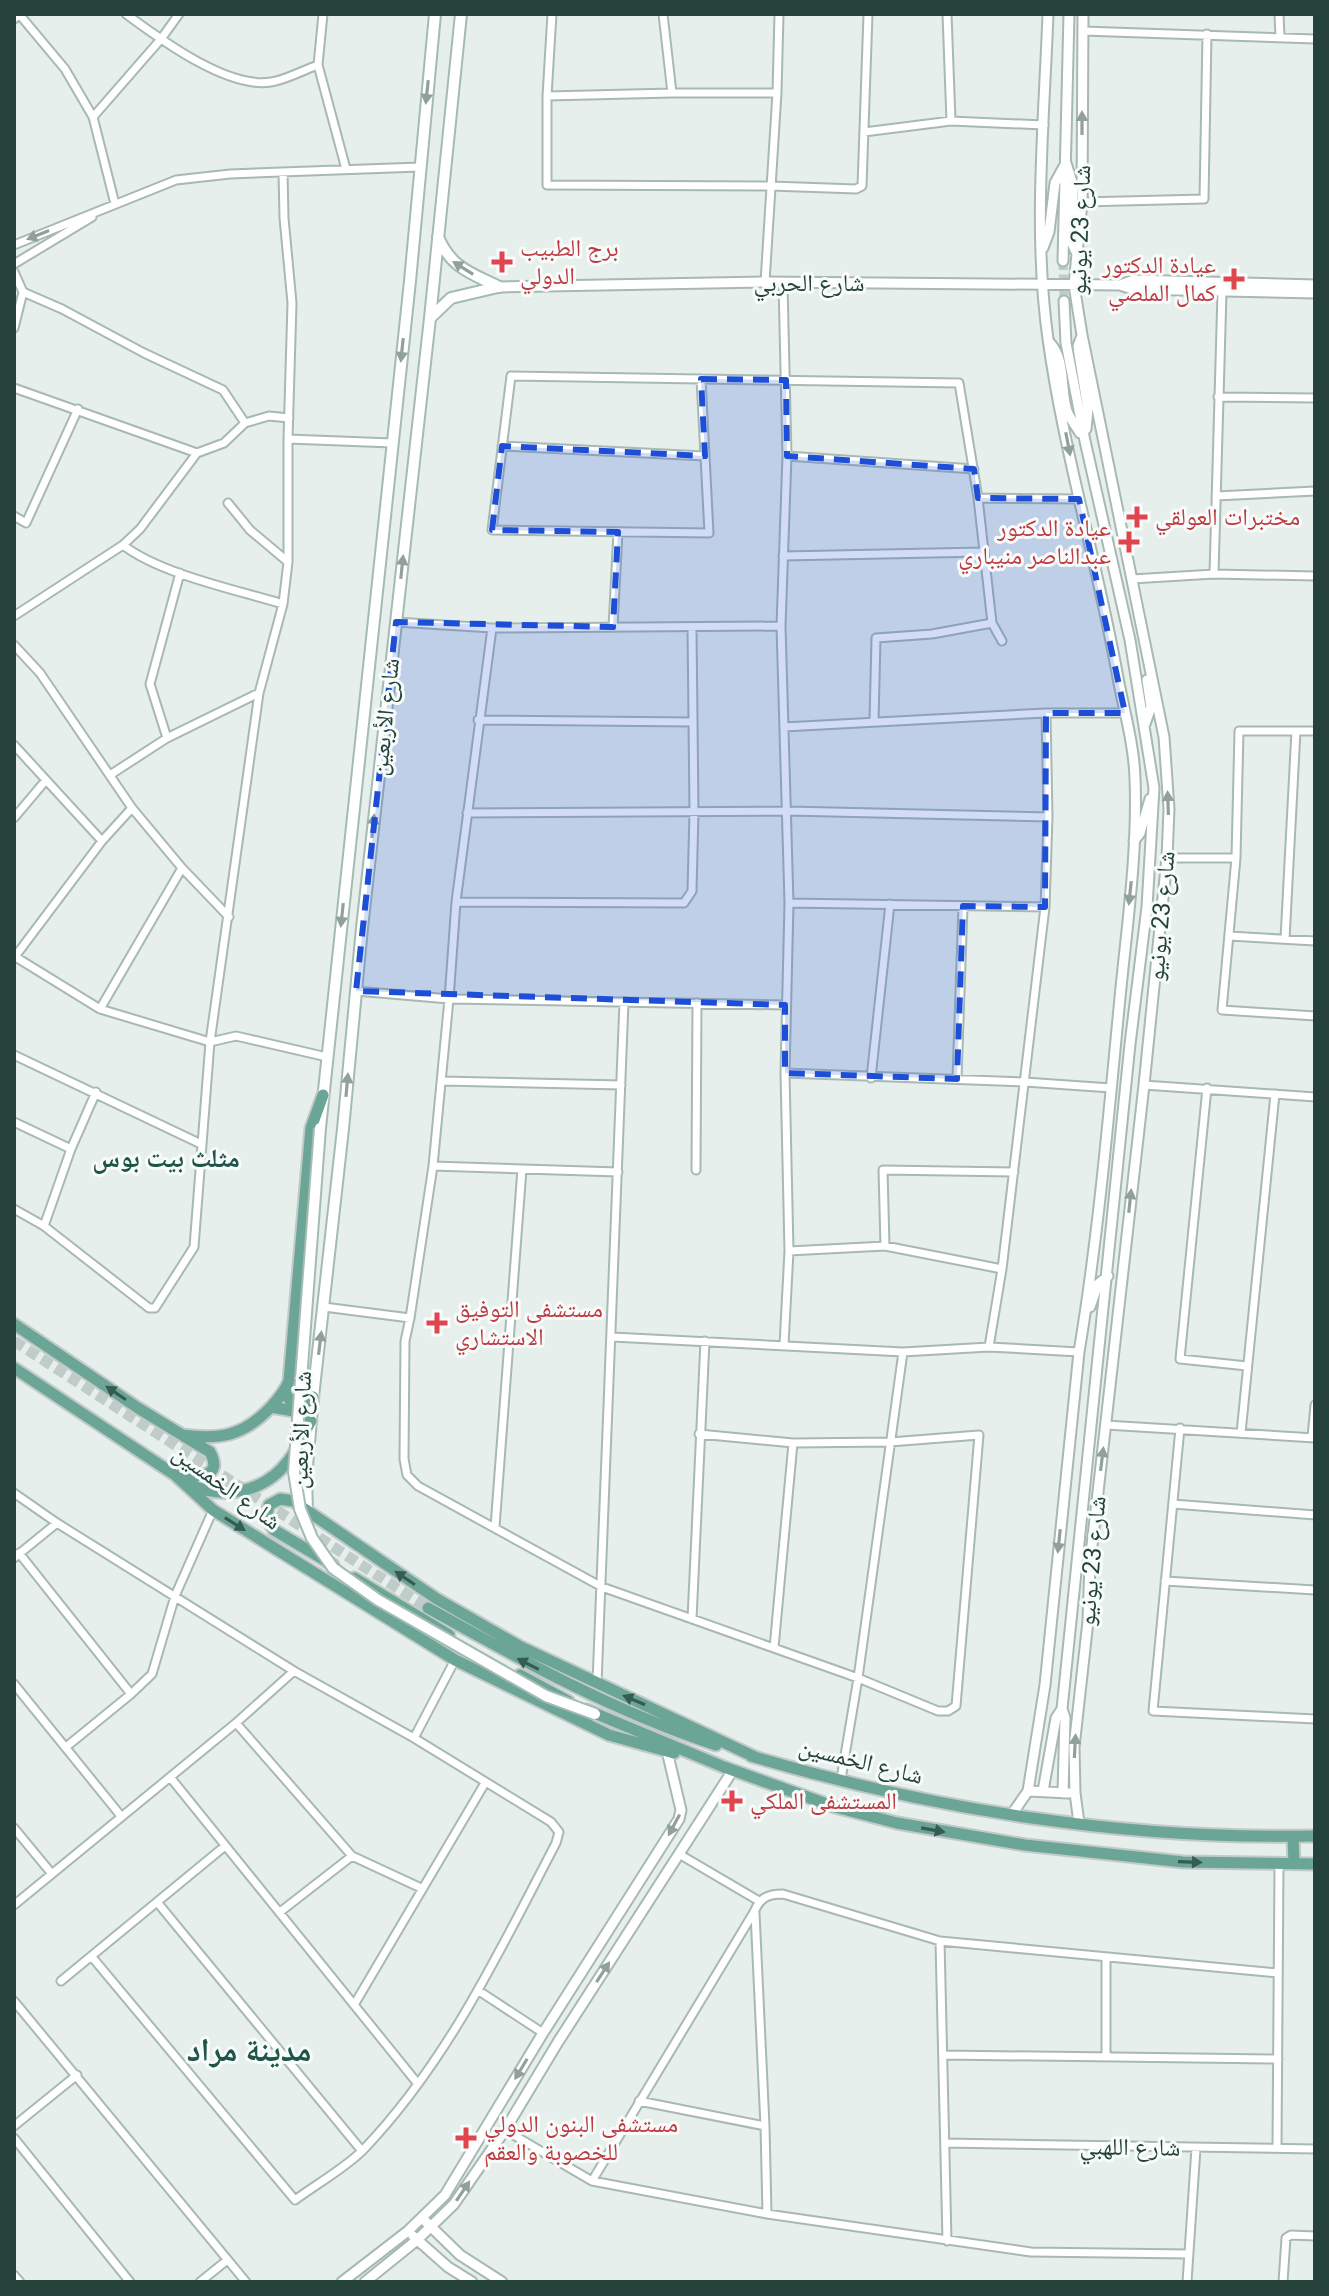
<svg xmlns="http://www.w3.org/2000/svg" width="1329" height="2296" font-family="Roboto,'Noto Naskh Arabic',sans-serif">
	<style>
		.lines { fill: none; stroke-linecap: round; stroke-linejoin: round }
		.tertiary-tunnel { stroke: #bfccc8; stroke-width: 9; stroke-dasharray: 9 4.5; stroke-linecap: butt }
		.primary-tunnel { stroke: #bfccc8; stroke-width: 11; stroke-dasharray: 11 5.5; stroke-linecap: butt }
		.minor-casing { stroke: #a8b8b2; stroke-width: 11 }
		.tertiary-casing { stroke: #a8b8b2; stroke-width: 13 }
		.secondary-casing { stroke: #a4bbb3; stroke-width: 14 }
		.primary-casing { stroke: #c2cac8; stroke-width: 15 }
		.minor { stroke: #fff; stroke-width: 7 }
		.tertiary { stroke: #fff; stroke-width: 9 }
		.secondary { stroke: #fff; stroke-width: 10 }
		.primary { stroke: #6aa596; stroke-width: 11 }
		.secondary-bridge-casing { stroke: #a4bbb3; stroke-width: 14; stroke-linecap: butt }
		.secondary-bridge { stroke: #fff; stroke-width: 10 }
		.oneway { fill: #92a09c }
		.oneway2 { fill: #365b51 }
		.marked { fill: #1d4ed8; fill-opacity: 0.2; stroke: #1d4ed8; stroke-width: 6; stroke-dasharray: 16 10; stroke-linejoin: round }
		.health-dot { fill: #e0444e; stroke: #f7fbf9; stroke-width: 3 }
		.labels { text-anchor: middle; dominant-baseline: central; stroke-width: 6; stroke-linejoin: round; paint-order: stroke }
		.street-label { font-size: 24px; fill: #24423a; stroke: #f7fbf9 }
		.health-label { font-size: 24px; fill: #be3a42; stroke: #f7fbf9; text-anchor: start }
		.neighbourhood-label { font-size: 26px; font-weight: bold; fill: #1f5548; stroke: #f7fbf9 }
		.district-label { font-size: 32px; font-weight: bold; fill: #1f5548; stroke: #f7fbf9 }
	</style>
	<rect width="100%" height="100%" fill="#e6efeb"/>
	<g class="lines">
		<path class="tertiary-tunnel" d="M1063,261L1064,301"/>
		<path class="primary-tunnel" d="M14,1341L428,1608"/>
		<g class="minor-casing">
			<path id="minor" d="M126,14C160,39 227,89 271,82C286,80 303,70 318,65
				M323,14L318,65L346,169
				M552,14L547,96V185L771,186L856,189L862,186L868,14
				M663,14L672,93
				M947,14L951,121
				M1279,14L1280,37
				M14,19L19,14L65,69L93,117L115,204
				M1083,31L1315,39
				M547,96L672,93H777
				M93,117L161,39L179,14
				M864,132L951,121L1044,125
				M1082,202L1204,199L1207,34
				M14,245L176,180L230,174L420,167
				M14,264L92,217
				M14,272L23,292L62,309L144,353L223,390L245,423
				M765,282L777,93L779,14
				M783,283L787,456L781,626L789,903L785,1073L789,1251L784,1345
				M14,328L23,292
				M701,379L709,533L492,530L511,376L959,383L978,498L992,623L1002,641
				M14,388L197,453
				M1218,397L1315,398
				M288,439L392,443
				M502,446L705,456
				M787,456L974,469
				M1216,496L1315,491
				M978,498L1079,499
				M228,503L250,530L288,562
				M14,516L26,523L78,409
				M123,545C160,574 237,590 283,604
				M783,556L983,552
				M1214,574L1222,292
				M1132,579L1214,574L1315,576
				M14,616L123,545L140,529L197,453L224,443L245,423L269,416L289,418
				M396,622L492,628L781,626
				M613,627L618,532
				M492,628L456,902L449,999L433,1166L410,1318L405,1341L404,1459L407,1475L418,1486L602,1587L858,1678L938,1711H948L956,1706L979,1435L890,1442L793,1443L699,1434
				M14,645L40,673L132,808L182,868L229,917
				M478,720L693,722
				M874,721L876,638L932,634L992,623
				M784,727L1046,713H1125
				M1315,731H1239L1236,858L1222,1010L1315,1016
				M167,738L150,684L180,573
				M14,745L102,841
				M110,775L167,738L259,693
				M467,813L788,811L1048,817
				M14,818L46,780
				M1167,858H1236
				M456,902L684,903L692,891L694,812L692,628
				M789,903L1045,907
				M1229,936L1315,941
				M1285,939L1296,731
				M14,956L100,1009L210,1042L236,1036L327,1057
				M14,958L102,841L132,808
				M356,991L449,999L785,1005
				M100,1009L182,868
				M14,1055L201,1144
				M785,1073L1025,1082L1111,1088
				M871,1078L890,904
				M957,1079L963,906
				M442,1081L621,1085
				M1144,1085L1315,1097
				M1207,1088L1180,1359L1247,1366
				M14,1122L71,1149
				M433,1166L618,1172
				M696,1170L697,1003
				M14,1209L44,1226L149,1308H155L194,1247L210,1042L259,693L283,604L288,562V439L292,303L284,218L283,172
				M44,1226L71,1149L96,1092
				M885,1246L883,1170L1014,1172
				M789,1251L885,1246L1002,1269
				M324,1307L410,1318
				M612,1337L903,1352L989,1347L1079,1352
				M989,1347L1002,1269L1045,907L1048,817L1046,713
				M1106,1425L1315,1438
				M1180,1428L1153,1711L1315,1719
				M1241,1433L1275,1094
				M1312,1437L1315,1405
				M14,1493L57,1523L294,1671L414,1738L551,1822L559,1832L556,1843C500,1950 448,2061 364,2149C347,2167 315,2185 295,2200L92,1957
				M1173,1504L1315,1515
				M495,1527L522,1169
				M19,1553L131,1694
				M14,1558L57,1523
				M1165,1581L1315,1590
				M692,1619L705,1341
				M774,1648L793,1443
				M597,1683L624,1002
				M14,1684L121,1816
				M236,1723L352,1856L421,1888
				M414,1738L455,1660
				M66,1747L131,1694L152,1674L175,1596L213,1510
				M170,1777L418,2084
				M841,1779L858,1678L903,1352
				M14,1828L52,1874
				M679,1854L759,1901
				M157,1902L362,2151
				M14,1905L236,1723L294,1671
				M280,1912L352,1856
				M940,1941L947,2241
				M61,1981L225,1846
				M479,1991L543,2033
				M14,2001L246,2282
				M354,2005L485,1783
				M944,2055L1278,2059
				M1106,2057V1957
				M639,2101L765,2126L755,1913
				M14,2126L77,2075
				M765,2126L767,2214
				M505,2130L592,2181L767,2214L1031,2252L1188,2254
				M14,2138L130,2282
				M945,2143L1315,2149
				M1277,2148L1279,1864
				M592,2181L754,1912C760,1898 767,1894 783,1894L940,1941L1278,1973
				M14,2275L20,2282
				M200,2282L226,2261
				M1187,2282L1196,2148
				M1283,2282L1286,2238L1291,2235L1315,2236"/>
		</g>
		<g class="tertiary-casing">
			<path id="tertiary" d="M1043,248L1049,232L1055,183L1066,163L1073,185L1071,241L1076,252
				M1063,261L1069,14
				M1120,285L1134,280L1315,285
				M499,287L765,282L1120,285L1132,289L1315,293
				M1081,338L1078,346L1079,354L1088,409L1086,429
				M1050,343C1066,360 1060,390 1067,411C1070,419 1076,426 1080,433
				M1145,724L1151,707L1147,680
				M1134,841L1140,833L1150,799
				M1090,1307L1098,1284L1108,1276
				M1028,1791L1069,1793
				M1043,1791L1056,1718L1062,1709
				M1063,1793L1065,1718L1062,1709L1130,1044L1147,907L1154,788L1130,640L1085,441L1066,343L1064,301
				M1012,1814L1028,1791L1045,1685L1079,1352C1098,1238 1108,1122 1119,1008C1126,932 1138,855 1135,778C1134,745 1124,710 1118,678C1098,565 1064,454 1048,339C1033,232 1044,122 1048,14
				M1079,1823L1075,1793L1074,1747L1088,1621L1090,1563L1144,1085L1167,858L1169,809L1164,737L1082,335L1074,285L1082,202L1083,14
				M422,2218L460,2255L502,2282
				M413,2236L448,2267L472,2282
				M342,2282L408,2231L445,2195L543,2033L679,1819L681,1810L667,1751
				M365,2282L417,2240L454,2204L505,2130L558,2042L733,1770"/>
		</g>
		<g class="secondary-casing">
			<path id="secondary" d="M438,237C451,268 471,273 499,287
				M431,317L451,298L498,287
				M320,1128L410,281L435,14
				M310,1513L307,1512L306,1477L313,1397L343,1129L362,928L430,318L461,14"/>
		</g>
		<g class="primary-casing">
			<path id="primary" d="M14,1324L138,1408L210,1452C225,1481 192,1476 175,1475
				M14,1368L175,1475L213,1510L455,1660L609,1735L674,1753
				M285,1390C288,1405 303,1408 313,1397
				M182,1435C220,1440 243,1436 270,1408C278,1399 285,1392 289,1381L311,1128L323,1095
				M191,1485C226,1500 265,1492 289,1460C298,1449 304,1433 311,1421L294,1411L271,1407
				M333,1565L274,1530L266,1517L269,1505L280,1499L293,1501L437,1599L521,1647L755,1757
				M354,1578L449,1635
				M428,1608C521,1660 615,1712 716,1745
				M520,1675L568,1701
				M587,1710L724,1767L835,1807L897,1823L1025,1845L1183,1862L1315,1864
				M751,1756C933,1810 1126,1840 1315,1836
				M1293,1837L1294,1864"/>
		</g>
		<use href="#minor" class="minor"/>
		<use href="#tertiary" class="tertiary"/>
		<use href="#secondary" class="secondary"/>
		<use href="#primary" class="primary"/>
		<g class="secondary-bridge-casing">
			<path id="secondary-bridge" d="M320,1128L294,1472L300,1509L312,1538L333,1568L378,1600L546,1696L595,1714"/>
		</g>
		<use href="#secondary-bridge" class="secondary-bridge"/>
	</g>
	<defs><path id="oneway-solid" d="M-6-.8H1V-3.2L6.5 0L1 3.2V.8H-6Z" transform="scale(2)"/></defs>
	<g class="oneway">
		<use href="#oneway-solid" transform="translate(427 92) rotate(96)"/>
		<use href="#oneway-solid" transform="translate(1082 123) rotate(-90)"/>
		<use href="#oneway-solid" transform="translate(38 235) rotate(158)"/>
		<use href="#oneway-solid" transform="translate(463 268) rotate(-148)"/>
		<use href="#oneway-solid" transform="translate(402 350) rotate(96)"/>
		<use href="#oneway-solid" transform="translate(1068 444) rotate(79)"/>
		<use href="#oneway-solid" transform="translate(402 567) rotate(-84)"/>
		<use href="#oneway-solid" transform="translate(1168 803) rotate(-92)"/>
		<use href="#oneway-solid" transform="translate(373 826) rotate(-84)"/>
		<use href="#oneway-solid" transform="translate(1130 893) rotate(96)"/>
		<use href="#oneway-solid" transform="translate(342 915) rotate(96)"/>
		<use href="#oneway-solid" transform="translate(347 1085) rotate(-85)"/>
		<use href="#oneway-solid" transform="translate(1130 1201) rotate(-84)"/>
		<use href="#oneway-solid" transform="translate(320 1343) rotate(-83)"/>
		<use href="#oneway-solid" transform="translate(1102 1459) rotate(-83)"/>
		<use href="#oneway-solid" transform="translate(1059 1541) rotate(96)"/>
		<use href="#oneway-solid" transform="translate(1075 1746) rotate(-87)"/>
		<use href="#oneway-solid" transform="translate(674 1825) rotate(118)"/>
		<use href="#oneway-solid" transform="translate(603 1972) rotate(-57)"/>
		<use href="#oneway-solid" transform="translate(521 2069) rotate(121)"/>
		<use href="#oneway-solid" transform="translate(463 2191) rotate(-56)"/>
	</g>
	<g class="oneway2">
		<use href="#oneway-solid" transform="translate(116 1393) rotate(-146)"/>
		<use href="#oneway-solid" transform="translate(235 1524) rotate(32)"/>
		<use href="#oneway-solid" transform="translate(405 1578) rotate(-146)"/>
		<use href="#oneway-solid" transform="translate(528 1664) rotate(-153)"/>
		<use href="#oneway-solid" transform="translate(634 1700) rotate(-157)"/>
		<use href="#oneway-solid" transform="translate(933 1830) rotate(10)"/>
		<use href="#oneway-solid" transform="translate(1190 1862) rotate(2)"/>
	</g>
	<path class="marked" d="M701,379L786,380L787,456L974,469L978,498L1079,499L1125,713H1046L1045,907L963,906L957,1079L785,1073V1005L356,991L396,622L613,627L618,532L492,530L502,446L705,456Z"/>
	<g class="health-dot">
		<path d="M498 250h8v8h8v8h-8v8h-8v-8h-8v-8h8z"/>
		<path d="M1230 267h8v8h8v8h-8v8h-8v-8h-8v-8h8z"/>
		<path d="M1133 505h8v8h8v8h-8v8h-8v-8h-8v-8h8z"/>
		<path d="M1125 530h8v8h8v8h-8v8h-8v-8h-8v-8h8z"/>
		<path d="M433 1311h8v8h8v8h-8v8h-8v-8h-8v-8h8z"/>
		<path d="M728 1789h8v8h8v8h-8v8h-8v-8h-8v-8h8z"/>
		<path d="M462 2126h8v8h8v8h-8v8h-8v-8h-8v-8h8z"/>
	</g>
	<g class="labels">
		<g class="street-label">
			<text transform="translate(1080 230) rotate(-88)">شارع 23 يونيو</text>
			<text x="809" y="283">شارع الحربي</text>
			<text transform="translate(385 717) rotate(-84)">شارع الأربعين</text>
			<text transform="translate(1161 916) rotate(-85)">شارع 23 يونيو</text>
			<text transform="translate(301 1430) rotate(-88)">شارع الأربعين</text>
			<text transform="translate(227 1487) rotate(36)">شارع الخمسين</text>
			<text transform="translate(1092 1561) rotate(-85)">شارع 23 يونيو</text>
			<text transform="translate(861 1761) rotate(14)">شارع الخمسين</text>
			<text transform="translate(1130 2147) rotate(1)">شارع اللهبي</text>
		</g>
		<g class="health-label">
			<text x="520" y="248">برج الطبيب<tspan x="520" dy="28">الدولي</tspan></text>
			<text x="1216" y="265" text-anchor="end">عيادة الدكتور<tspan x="1216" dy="28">كمال الملصي</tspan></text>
			<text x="1155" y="517">مختبرات العولقي</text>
			<text x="1111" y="528" text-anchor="end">عيادة الدكتور<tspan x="1111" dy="28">عبدالناصر منيباري</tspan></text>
			<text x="455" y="1309">مستشفى التوفيق<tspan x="455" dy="28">الاستشاري</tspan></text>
			<text x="750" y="1801">المستشفى الملكي</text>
			<text x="484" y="2124">مستشفى البنون الدولي<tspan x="484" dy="28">للخصوبة والعقم</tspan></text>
		</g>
		<g class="neighbourhood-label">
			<text x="166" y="1158">مثلث بيت بوس</text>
		</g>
		<g class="district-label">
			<text x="249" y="2050">مدينة مراد</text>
		</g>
	</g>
	<rect width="1329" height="2296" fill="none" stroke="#24423a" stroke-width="32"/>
</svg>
